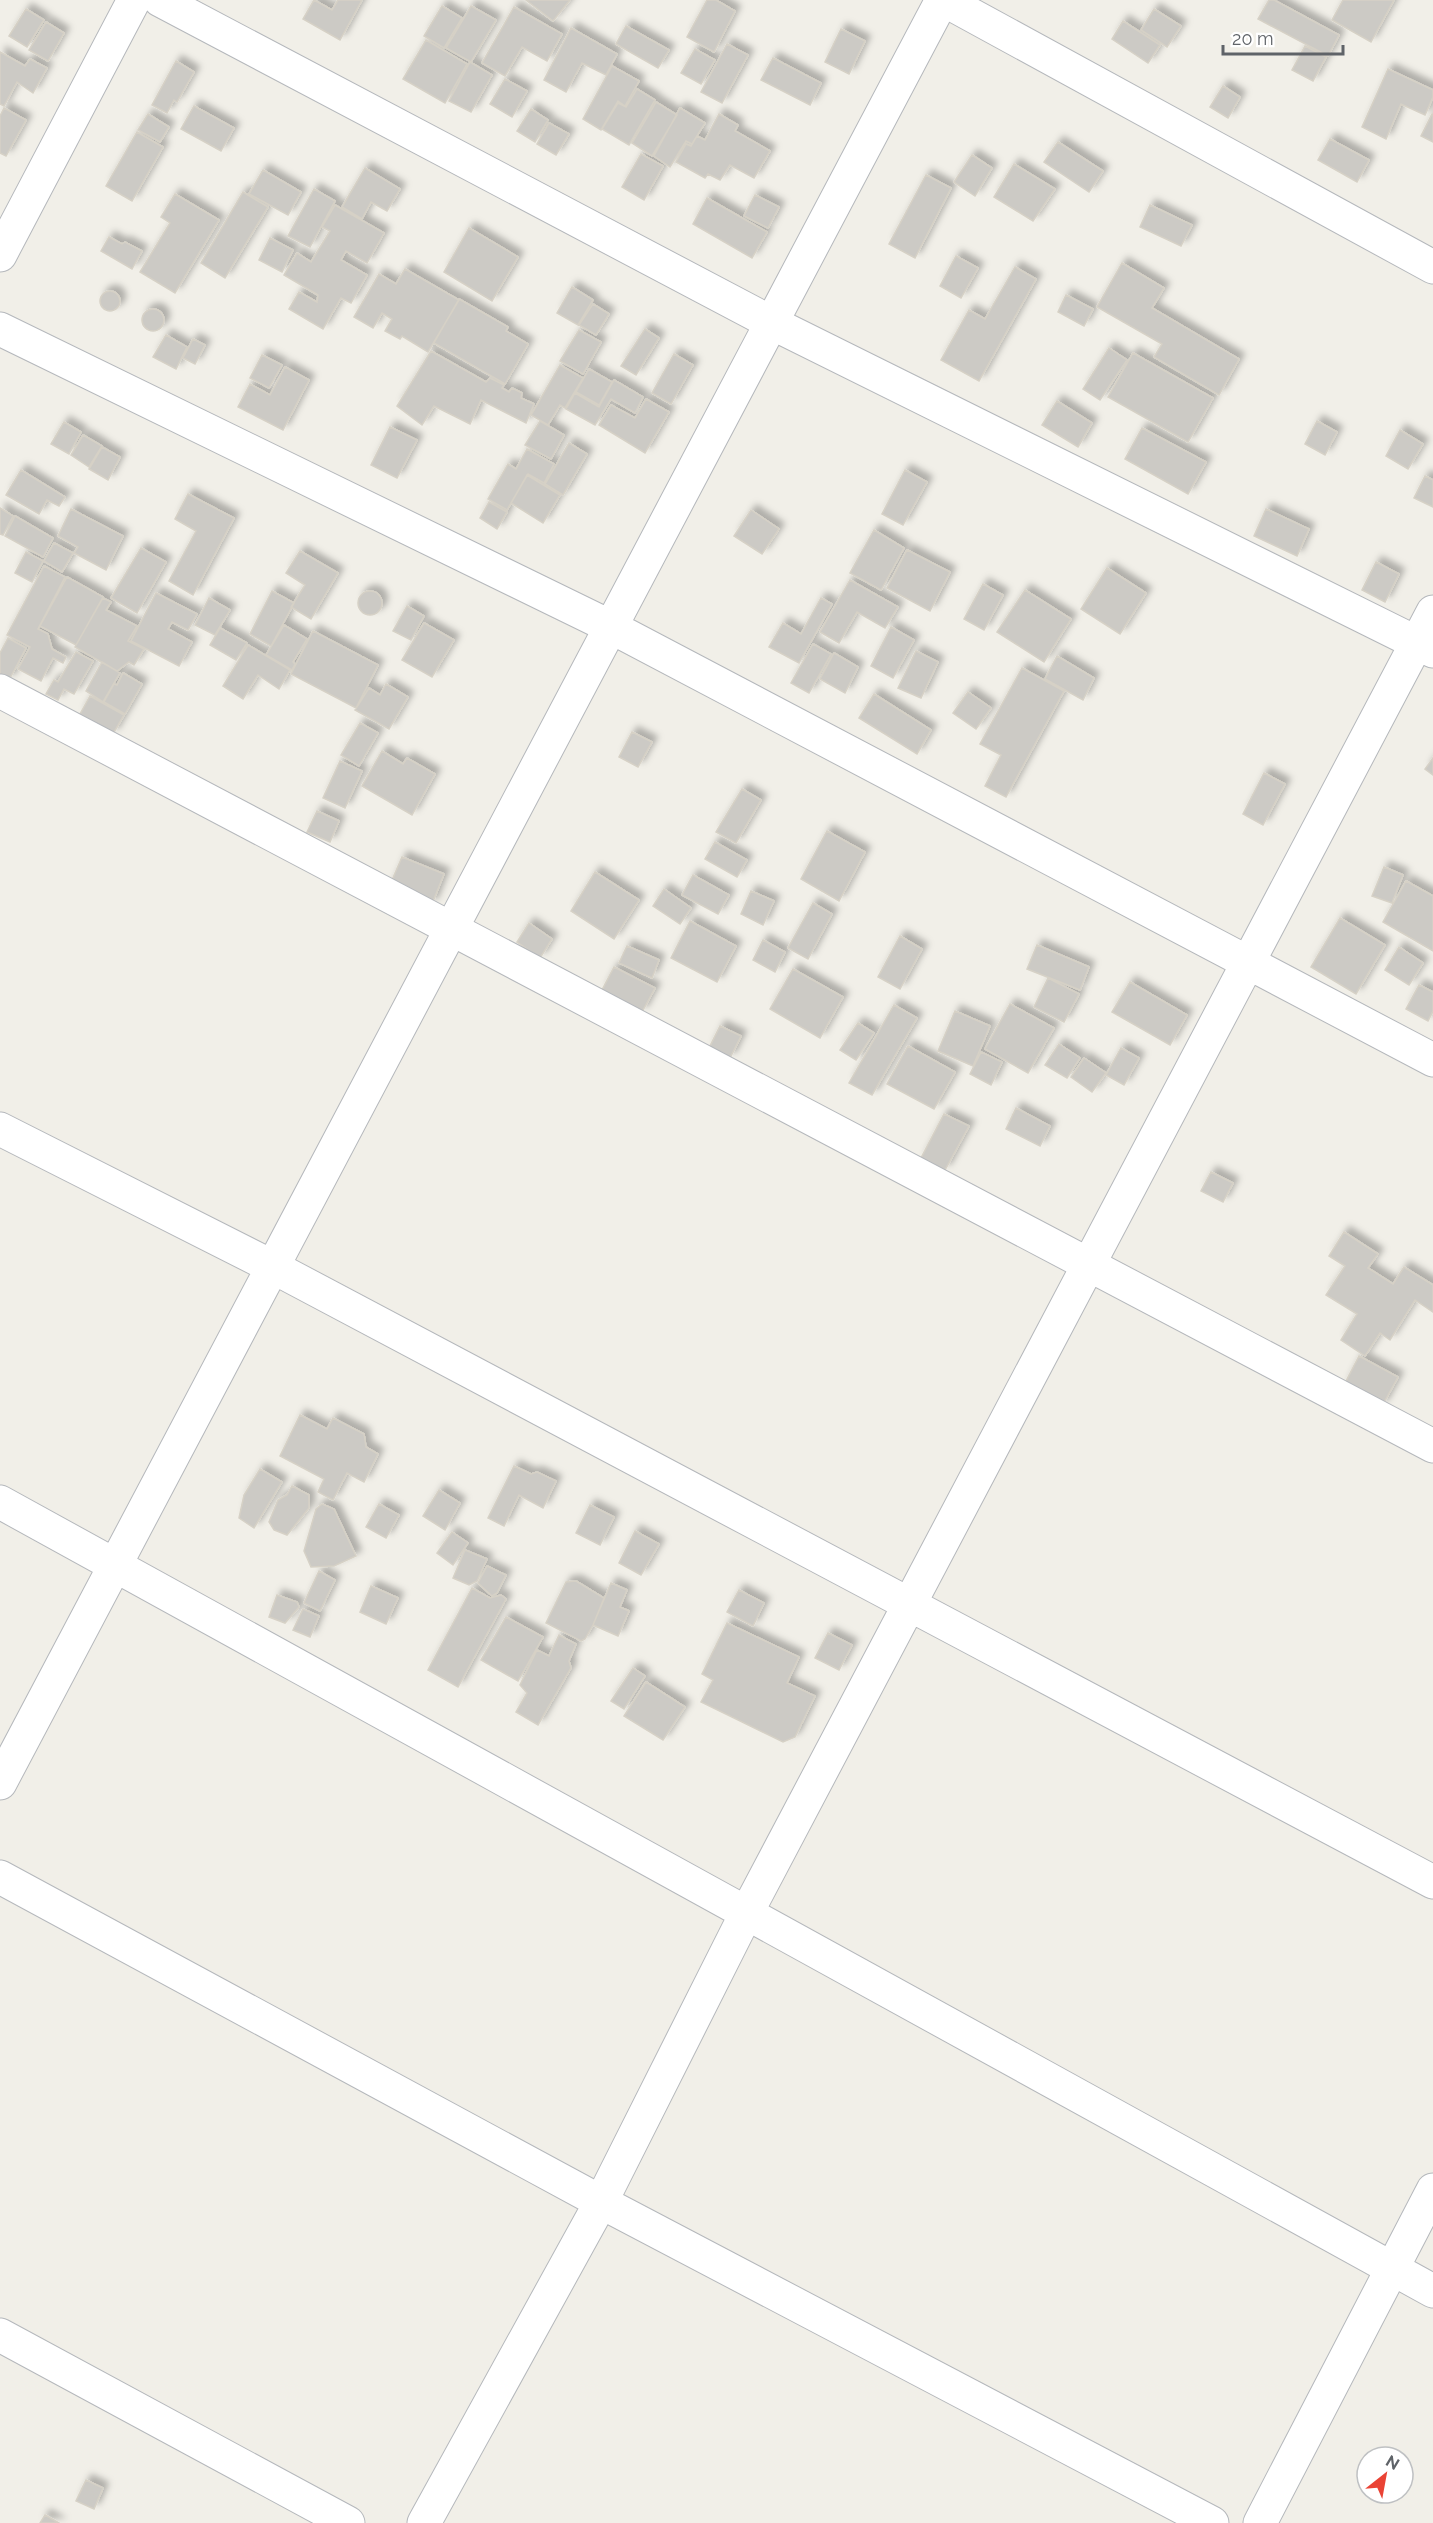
<svg xmlns="http://www.w3.org/2000/svg" width="1433" height="2523" font-family="Raleway,sans-serif">
	<style>
		.building { fill: #cccac5; stroke: #d6d1c6; stroke-width: 1.5; filter: url(#shadow) }
		.lines { fill: none; stroke-linecap: round; stroke-linejoin: round }
		.minor-casing { stroke: #b5b8bc; stroke-width: 35 }
		.minor { stroke: #fff; stroke-width: 33 }
	</style>
	<defs>
		<filter id="shadow"><feDropShadow dx="5.5" dy="-5.5" stdDeviation="3" flood-color="#0004"/></filter>
	</defs>
	<rect width="100%" height="100%" fill="#f1efe8"/>
	<path class="building" d="M314,0L332,10L338,0H362L340,40L303,19Z
		M526,0H570L553,21Z
		M707,0H716L735,11L714,52L687,37Z
		M1269,0H1274L1339,35L1328,56L1258,19Z
		M1343,0H1394L1371,42L1332,20Z
		M442,6L462,18L444,48L424,36Z
		M471,6L496,20L471,62L446,48Z
		M514,7L562,34L547,61L522,47L505,76L482,63Z
		M26,9L44,20L27,47L9,36Z
		M1154,9L1181,26L1167,47L1141,30Z
		M1123,21L1160,45L1148,63L1112,39Z
		M46,22L64,33L48,61L29,50Z
		M626,26L669,50L658,68L616,44Z
		M571,28L617,54L606,75L582,63L566,92L544,80Z
		M841,29L865,41L849,74L825,62Z
		M426,40L467,64L445,103L403,79Z
		M727,44L748,55L722,103L701,92Z
		M1305,46L1326,57L1313,81L1292,70Z
		M695,49L715,60L701,84L681,73Z
		M0,52L25,66L30,59L47,68L33,93L17,82L4,106L0,104Z
		M773,58L821,83L810,105L761,80Z
		M176,61L194,72L177,102L174,100L167,113L152,105Z
		M470,62L492,75L471,112L449,101Z
		M612,66L639,81L625,106L618,101L601,130L583,119Z
		M1388,69L1433,90V97L1425,115L1401,104L1386,139L1362,127Z
		M505,79L527,91L512,117L490,104Z
		M1223,86L1240,97L1228,118L1210,107Z
		M637,89L655,100L629,145L602,129L618,103L626,107Z
		M656,102L677,115L652,156L632,143Z
		M194,106L234,128L221,151L181,129Z
		M4,108L26,120L6,156L0,153V116Z
		M680,108L705,123L692,144L686,141L670,167L654,156Z
		M531,109L548,120L535,142L517,131Z
		M148,114L169,127L160,142L138,130Z
		M719,114L738,125L735,131L770,151L754,178L730,165L720,180L708,174L705,178L676,162L686,144L691,146L697,136L705,140Z
		M1432,114H1433V142L1421,136Z
		M549,123L569,134L556,155L537,144Z
		M137,132L163,147L132,201L106,186Z
		M1330,139L1369,160L1357,182L1318,160Z
		M1058,142L1103,171L1089,192L1044,162Z
		M641,154L663,166L644,200L622,187Z
		M972,155L992,168L975,196L954,182Z
		M1014,164L1055,189L1033,221L994,197Z
		M365,168L400,189L387,211L371,202L362,219L342,207Z
		M263,170L301,192L288,215L249,194Z
		M926,175L951,188L915,258L889,244Z
		M314,189L335,201L310,247L288,236Z
		M243,192L268,207L225,278L201,263Z
		M175,194L219,220L175,293L140,272L170,223L161,217Z
		M755,195L779,207L768,228L744,216Z
		M707,198L767,232L752,258L693,224Z
		M335,205L384,233L367,263L346,251L341,260L367,275L351,303L341,298L323,329L289,309L299,292L317,302L318,295L284,275L297,253L311,262L330,231L322,227Z
		M1150,205L1192,225L1181,246L1140,227Z
		M469,228L518,257L492,301L444,272Z
		M109,237L122,244L125,242L142,251L132,269L101,251Z
		M270,238L293,250L282,272L259,260Z
		M956,256L978,268L961,298L940,286Z
		M1122,263L1164,288L1152,308L1239,359L1219,395L1154,357L1162,344L1097,307Z
		M1015,267L1036,279L979,381L941,360L969,310L985,319Z
		M405,269L459,300L428,352L402,336L400,339L385,331L392,319L382,313L373,328L354,317L379,274L396,284Z
		M572,287L593,300L578,325L557,313Z
		M100 301a10 10 0 1 1 20 0a10 10 0 1 1-20 0Z
		M1066,295L1093,309L1084,326L1058,312Z
		M459,299L508,327L506,331L528,344L505,384L434,343Z
		M593,304L609,314L596,335L579,325Z
		M142 320a11 11 0 1 1 22 0a11 11 0 1 1-22 0Z
		M645,329L659,338L636,375L621,366Z
		M579,330L601,342L583,374L560,361Z
		M166,335L187,347L176,369L153,357Z
		M193,339L205,345L195,364L183,358Z
		M1109,348L1127,360L1100,400L1083,389Z
		M431,351L486,382L490,378L504,385L502,388L509,392L512,388L522,393L521,398L534,404L526,423L481,400L470,424L434,406L422,425L397,406Z
		M1133,353L1213,398L1188,442L1108,397Z
		M674,354L693,365L671,404L652,393Z
		M262,355L282,365L269,388L250,378Z
		M560,365L583,378L565,408L560,405L548,425L531,415Z
		M285,367L309,380L283,430L238,407L250,384L270,395Z
		M589,369L612,382L599,405L576,392Z
		M614,380L643,397L635,413L611,399L595,425L566,409L575,393L599,407Z
		M646,399L669,412L645,453L599,425L611,405L635,418Z
		M1057,401L1092,423L1078,447L1042,425Z
		M540,421L564,435L551,459L525,445Z
		M1317,421L1337,432L1325,455L1305,444Z
		M64,422L81,432L69,454L51,444Z
		M390,427L417,440L397,478L371,465Z
		M1142,428L1206,462L1188,494L1125,459Z
		M1400,430L1423,444L1408,469L1386,456Z
		M83,435L102,446L89,467L71,455Z
		M569,443L587,454L563,495L545,484Z
		M102,447L120,457L108,480L89,469Z
		M527,449L554,464L544,483L528,474L507,510L488,499L508,464L516,469Z
		M21,470L65,497L59,506L47,500L39,514L6,495Z
		M905,470L927,482L903,525L882,514Z
		M527,475L560,495L543,523L511,503Z
		M1425,476L1433,480V507L1414,498Z
		M188,494L234,518L193,595L169,581L196,531L175,519Z
		M489,502L507,512L497,529L480,518Z
		M0,508L13,516L3,535L0,534Z
		M71,509L123,536L106,570L74,553L78,547L58,536Z
		M1266,509L1309,529L1297,556L1254,536Z
		M751,510L779,529L762,554L734,536Z
		M15,516L53,538L43,557L5,536Z
		M874,530L904,548L881,590L850,573Z
		M54,543L73,553L62,572L44,561Z
		M141,548L166,562L137,613L111,598Z
		M907,550L950,572L930,611L887,588Z
		M300,551L338,573L311,619L291,607L305,585L286,573Z
		M26,552L43,561L32,582L15,573Z
		M1376,562L1399,574L1385,602L1362,590Z
		M44,566L65,577L38,629L48,634L52,649L66,657L63,663L53,658L41,681L18,669L30,647L7,635Z
		M1107,568L1146,593L1120,634L1081,609Z
		M67,577L103,597L76,645L40,626Z
		M850,580L898,607L885,628L857,612L839,643L820,632Z
		M983,584L1003,595L984,630L964,619Z
		M1025,590L1071,619L1044,662L997,632Z
		M272,591L294,603L271,646L250,634Z
		M358 603a12 12 0 1 1 24 0a12 12 0 1 1-24 0Z
		M156,593L197,614L188,630L172,622L168,629L192,642L179,666L131,641Z
		M103,598L111,602L106,610L137,626L128,641L144,649L134,665L129,662L117,671L75,647Z
		M209,598L230,610L215,635L195,625Z
		M821,598L832,604L799,663L769,647L783,623L801,634Z
		M407,606L424,616L411,640L393,631Z
		M424,623L454,640L432,677L402,660Z
		M284,625L307,639L293,662L295,664L292,670L266,655Z
		M891,627L914,640L893,678L871,666Z
		M220,628L247,643L236,660L210,645Z
		M313,631L378,665L356,708L291,674Z
		M8,638L26,648L9,680L0,675V653Z
		M813,644L831,654L809,693L791,683Z
		M248,645L290,670L279,689L258,675L243,699L223,686Z
		M916,651L938,662L921,698L898,688Z
		M76,652L93,661L74,694L64,689L58,700L46,694L54,680L58,682Z
		M834,653L858,667L845,693L820,679Z
		M1057,656L1094,678L1083,700L1045,679Z
		M102,662L120,673L103,702L86,691Z
		M1022,668L1064,691L1006,797L985,786L1001,755L980,744Z
		M123,673L142,684L125,714L104,702L114,684L117,685Z
		M386,684L408,697L389,729L355,710L369,688L380,695Z
		M968,692L991,708L976,729L953,713Z
		M874,694L931,730L917,754L859,718Z
		M90,696L124,715L113,734L80,714Z
		M360,723L378,733L359,766L341,755Z
		M632,732L652,742L638,767L619,757Z
		M382,751L403,764L407,758L435,774L412,815L362,786Z
		M1433,758V775L1425,769Z
		M340,761L362,771L345,808L323,798Z
		M1264,773L1285,784L1263,825L1243,814Z
		M742,789L761,800L736,843L716,832Z
		M317,811L339,821L330,842L307,832Z
		M827,831L865,852L839,901L801,879Z
		M715,842L747,860L737,877L705,859Z
		M402,857L444,874L432,904L389,887Z
		M1384,867L1403,875L1392,903L1372,896Z
		M595,872L639,900L614,939L571,911Z
		M693,875L729,895L718,914L682,895Z
		M1406,881L1433,896V951L1383,922Z
		M664,889L691,908L680,924L653,906Z
		M751,891L774,901L763,925L741,914Z
		M813,903L832,914L808,959L788,948Z
		M1340,918L1385,945L1356,994L1311,967Z
		M690,921L736,946L717,982L671,958Z
		M529,923L552,939L540,958L517,942Z
		M900,936L922,949L900,989L878,977Z
		M763,940L785,952L775,972L753,960Z
		M1037,945L1089,967L1080,990L1027,969Z
		M627,946L659,960L652,978L619,963Z
		M1399,947L1423,963L1409,985L1385,970Z
		M614,967L655,988L642,1012L602,990Z
		M793,969L843,997L820,1038L770,1009Z
		M1048,978L1079,994L1064,1022L1034,1007Z
		M1130,982L1187,1015L1170,1045L1112,1012Z
		M1419,985L1433,992V1011L1428,1021L1406,1009Z
		M1010,1004L1054,1028L1028,1073L985,1049Z
		M894,1005L917,1018L872,1095L849,1083Z
		M955,1011L990,1026L973,1066L938,1051Z
		M858,1023L874,1033L856,1060L840,1050Z
		M720,1026L741,1036L730,1058L709,1048Z
		M1059,1044L1080,1058L1067,1078L1045,1065Z
		M908,1046L955,1072L934,1109L887,1084Z
		M1121,1048L1139,1058L1124,1085L1106,1075Z
		M981,1052L1002,1062L991,1085L970,1074Z
		M1084,1058L1106,1073L1092,1092L1071,1077Z
		M1016,1108L1050,1126L1040,1146L1006,1129Z
		M944,1114L969,1126L945,1170L921,1158Z
		M1211,1172L1233,1183L1223,1202L1201,1191Z
		M1344,1232L1378,1254L1368,1268L1393,1284L1404,1267L1433,1285V1312L1415,1300L1390,1340L1380,1333L1365,1356L1341,1340L1357,1314L1326,1295L1345,1266L1329,1256Z
		M1359,1356L1398,1377L1382,1406L1344,1385Z
		M300,1415L327,1429L333,1418L364,1434L366,1447L378,1454L364,1482L347,1473L333,1500L318,1492L324,1479L280,1456Z
		M514,1466L531,1474L537,1472L556,1481L543,1508L519,1495L504,1526L488,1518Z
		M260,1469L282,1482L254,1528L239,1518L244,1495Z
		M292,1486L309,1495V1508L287,1535L274,1530L269,1522L278,1500L287,1495Z
		M439,1490L460,1503L445,1530L423,1516Z
		M322,1504L334,1509L356,1556L334,1566L311,1567L304,1551L316,1509Z
		M379,1504L399,1515L386,1538L366,1527Z
		M590,1505L614,1517L600,1545L576,1533Z
		M635,1531L659,1544L641,1575L619,1563Z
		M452,1532L468,1543L453,1565L437,1553Z
		M465,1550L487,1559L477,1581L469,1585L453,1578Z
		M487,1566L506,1575L497,1593L492,1596L478,1583Z
		M319,1571L335,1580L320,1611L304,1603Z
		M576,1581L604,1598L593,1625L585,1639L581,1641L546,1623L566,1582Z
		M611,1583L627,1590L620,1607L629,1611L618,1636L593,1625Z
		M371,1586L398,1598L386,1624L360,1612Z
		M472,1588L490,1598L501,1595L506,1599L458,1687L428,1670Z
		M739,1590L764,1603L753,1626L727,1612Z
		M277,1595L297,1602L299,1607L285,1623L269,1617Z
		M303,1609L319,1616L310,1637L293,1630Z
		M506,1617L543,1637L518,1681L481,1660Z
		M727,1623L799,1657L787,1683L815,1696L795,1737L783,1742L701,1702L713,1680L702,1674Z
		M828,1633L852,1645L839,1670L815,1658Z
		M559,1635L576,1644L569,1661L571,1668L538,1725L516,1712L527,1693L520,1685L537,1650L549,1656Z
		M633,1668L645,1676L624,1709L611,1701Z
		M646,1682L685,1707L663,1740L624,1716Z
		M86,2480L103,2488L94,2509L76,2501Z
		M45,2515L59,2523H40Z"/>
	<g class="lines">
		<g class="minor-casing">
			<path id="minor" d="M160,0L772,323L1433,651
				M944,0L1433,267
				M0,255L134,0
				M0,329L611,627L1433,1060
				M0,691L1433,1446
				M0,1129L273,1267L1433,1882
				M0,1502L1433,2291
				M0,1783L942,0
				M0,1877L601,2202L1212,2523
				M0,2335L348,2523
				M424,2523L601,2202L747,1912L1433,612
				M1260,2523L1433,2190"/>
		</g>
		<use href="#minor" class="minor"/>
	</g>
	<g transform="translate(1385 2475) rotate(31)"><circle r="28" fill="#ffffff" stroke="#bfc1c3" stroke-width="1.5"/>
	<path d="M0-4.5L10 22L0 15L-10 22Z" fill="#ea4335"/>
	<text y="-9" font-size="16" font-weight="bold" text-anchor="middle" fill="#5f6368">N</text>
	</g>
	<path d="M1223 45v9h120v-9" fill="none" stroke="#5f6368" stroke-width="3"/>
	<text x="1232" y="45" font-size="18" fill="#5f6368" stroke="#ffffff" stroke-width="4.5" paint-order="stroke">20 m</text>
</svg>
